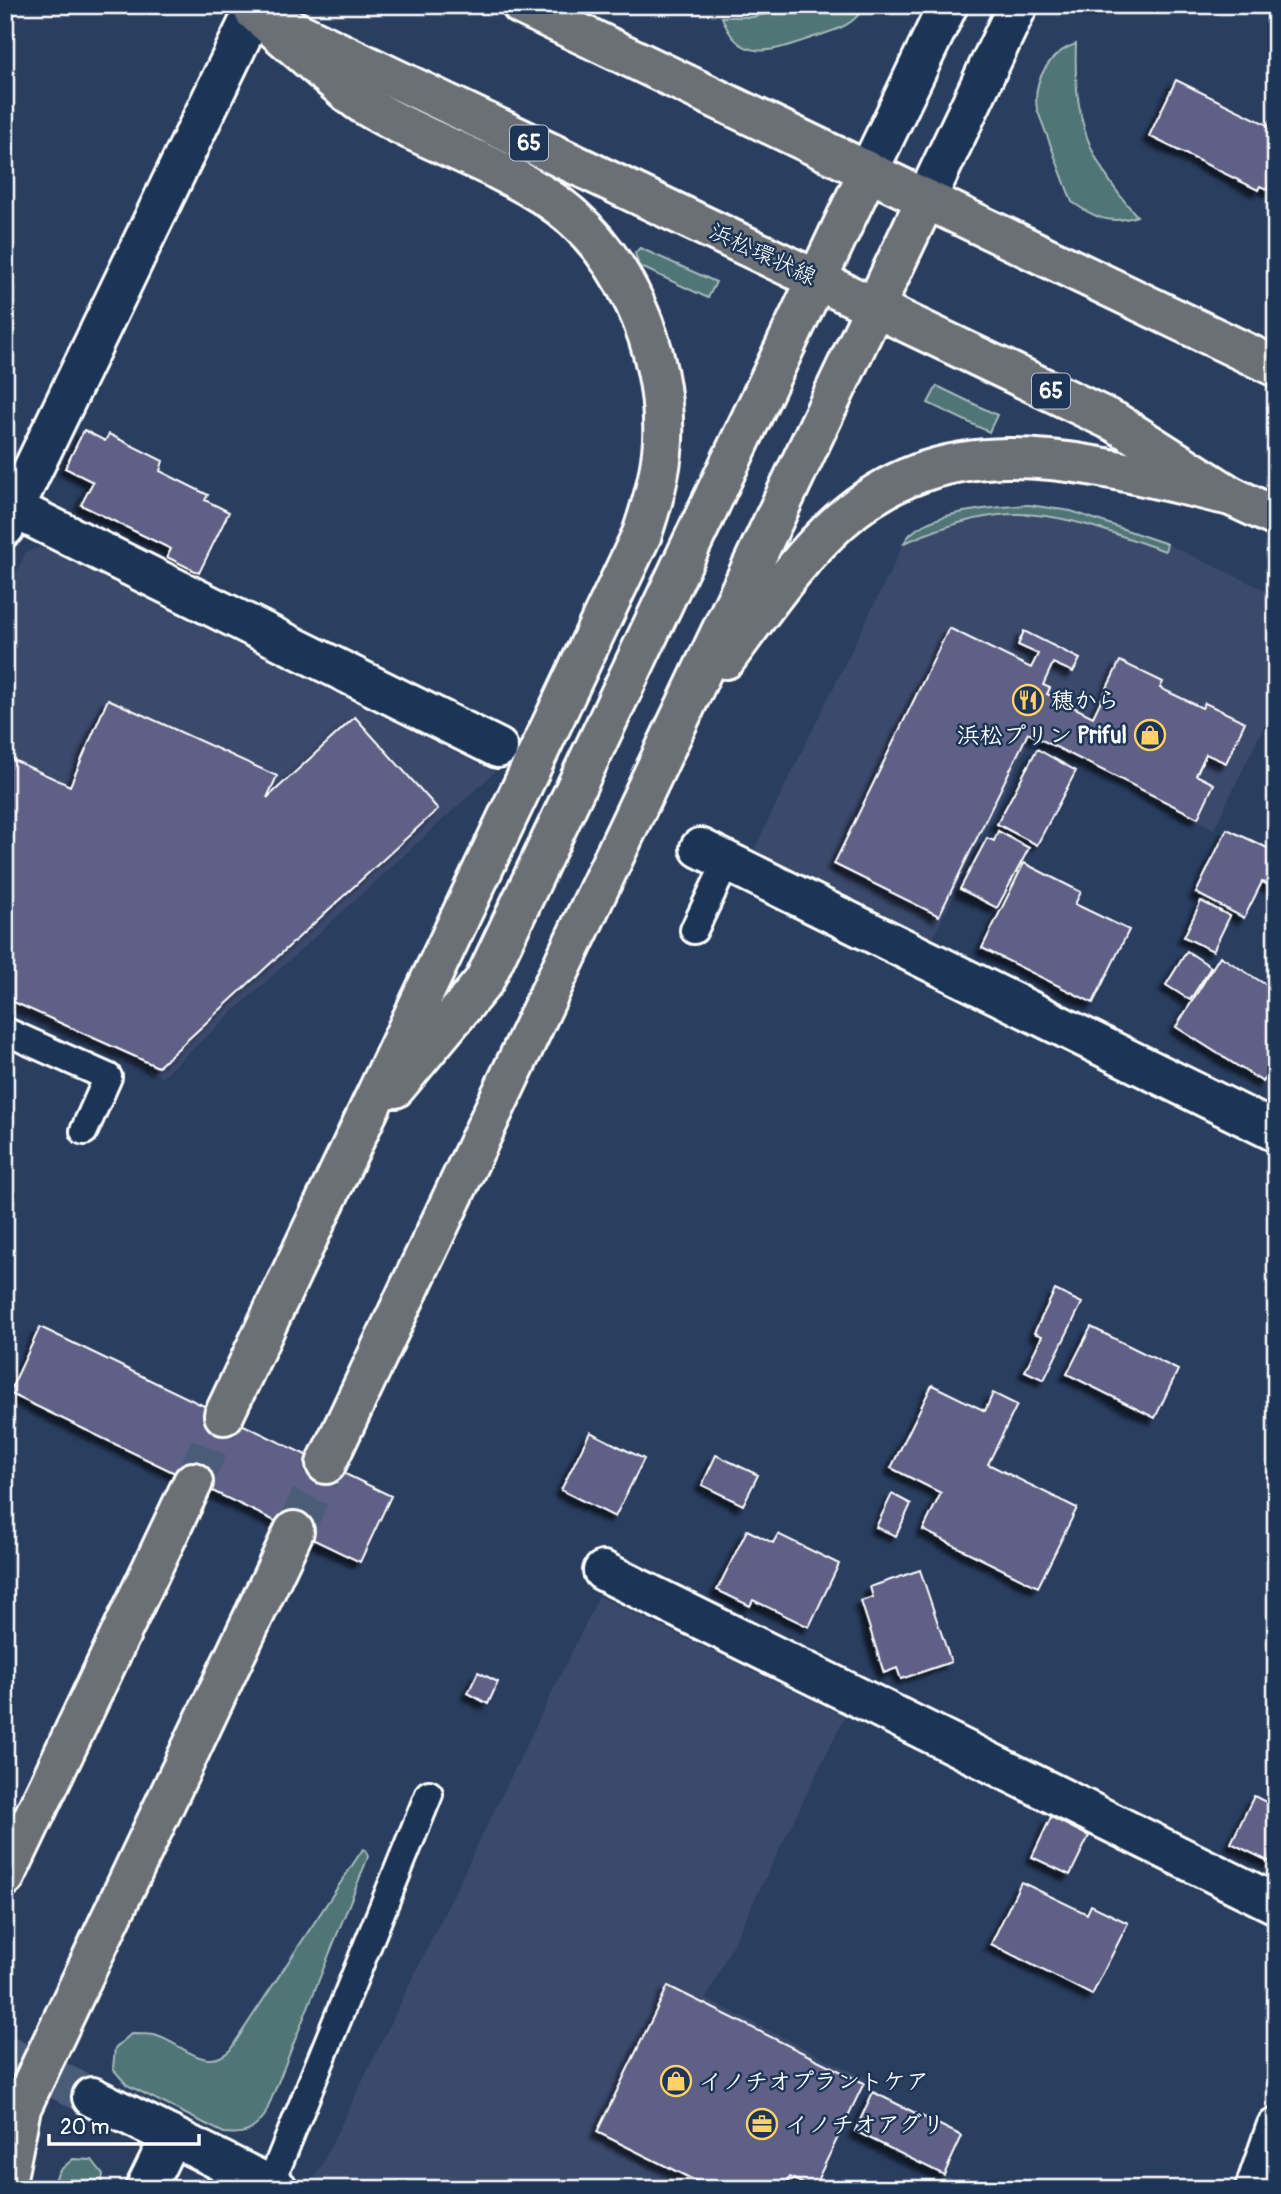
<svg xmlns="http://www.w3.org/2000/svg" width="1281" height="2194" font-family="Pangolin,'Klee One',sans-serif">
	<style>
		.built { fill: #3a486b }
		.green { fill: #4f7476; stroke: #a7baba; stroke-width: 2 }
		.building { fill: #5e6085; stroke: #fff; stroke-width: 2; filter: url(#shadow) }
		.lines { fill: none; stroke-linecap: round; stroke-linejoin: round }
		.street-tunnel { stroke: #4a5b78; stroke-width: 38; stroke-dasharray: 38 19; stroke-linecap: butt }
		.highway-tunnel { stroke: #4a5b78; stroke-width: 38; stroke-dasharray: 38 19; stroke-linecap: butt }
		.lane-casing { stroke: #fff; stroke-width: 32 }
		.street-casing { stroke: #fff; stroke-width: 44 }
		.secondary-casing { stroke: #fff; stroke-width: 44 }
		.primary-casing { stroke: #fff; stroke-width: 44 }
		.highway-casing { stroke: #fff; stroke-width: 44 }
		.lane { stroke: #1d3557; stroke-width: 26 }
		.street { stroke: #1d3557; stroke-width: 38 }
		.secondary { stroke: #1d3557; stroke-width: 38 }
		.primary { stroke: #6b6f75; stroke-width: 38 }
		.highway { stroke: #6b6f75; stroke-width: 38 }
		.labels { text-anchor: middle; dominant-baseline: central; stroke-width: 5; stroke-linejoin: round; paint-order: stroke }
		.shield { fill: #1d3557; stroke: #bbc2cd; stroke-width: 2 }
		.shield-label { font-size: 21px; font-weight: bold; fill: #fff }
		.street-label { font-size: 23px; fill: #fff; stroke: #1d3557 }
		.poi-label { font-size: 23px; font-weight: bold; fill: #fff; stroke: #1d3557; text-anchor: start }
	</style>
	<defs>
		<filter id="shadow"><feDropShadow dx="-6" dy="6" stdDeviation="2" flood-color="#0009"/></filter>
	</defs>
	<rect width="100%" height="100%" fill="#2a3e60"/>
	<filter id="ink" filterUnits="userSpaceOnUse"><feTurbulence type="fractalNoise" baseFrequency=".0143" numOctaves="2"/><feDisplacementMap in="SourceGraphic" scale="14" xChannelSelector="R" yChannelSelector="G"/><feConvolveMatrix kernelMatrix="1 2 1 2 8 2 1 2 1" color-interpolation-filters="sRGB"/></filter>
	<g filter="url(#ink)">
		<path class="built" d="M1029,505L1071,511L1167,544L1276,595V702L1214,829L1031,738L933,938L754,849L909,533L946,516L987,507Z
			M41,547L495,772L162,1077L5,1006V595L26,552Z
			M599,1596L845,1716L706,1999L867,2079L814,2189H336L315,2178Z"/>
		<path class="green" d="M801,5H865C854,27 833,31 811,38C773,51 739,65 722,17H753Z
			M1076,44C1073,118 1088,161 1137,216C1110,225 1095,218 1072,202L1037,109C1032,81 1049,53 1076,44Z
			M640,248L716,282L708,298L639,266L635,253Z
			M937,386L997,415L989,432L928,403Z
			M1029,505L1071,511L1167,544L1165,551C1056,513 1015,495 904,543C920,511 996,507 1029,505Z
			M363,1849L366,1850L368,1857L265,2115C253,2132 244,2135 224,2133L127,2085L113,2069L115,2048L131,2034C138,2034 146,2034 154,2035C180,2041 205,2075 230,2050Z
			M73,2159L92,2160L103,2174L101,2189H51L59,2171Z"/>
		<path class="building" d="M1176,80L1276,129V193L1260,186L1258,190L1149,136Z
			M84,430L105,441L109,434L163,461L160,471L208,495L205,500L229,512L199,573L167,557L171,549L81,505L93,482L65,468Z
			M949,628L1031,668L1038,654L1018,645L1024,631L1080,659L1073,672L1053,663L1043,685L1050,688L1047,694L1093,717L1120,661L1163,682L1160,688L1202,708L1205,703L1245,722L1226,763L1206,754L1196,775L1214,784L1198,818L1028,733L939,916L834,864Z
			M108,699L277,776L267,798L355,717L438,809L158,1067L5,998V756L70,786Z
			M1037,749L1076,771L1037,845L997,824Z
			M1227,829L1276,852V888L1262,882L1244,918L1196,893Z
			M998,831L1029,848L997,908L960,889L987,838L994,841Z
			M1024,863L1081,892L1075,904L1129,930L1093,1003L982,948Z
			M1201,901L1230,916L1213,951L1184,937Z
			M1187,951L1211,967L1190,1000L1166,985Z
			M1220,956L1276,991V1061L1263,1082L1176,1027Z
			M1055,1290L1082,1303L1044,1380L1025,1371L1042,1336L1034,1333Z
			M40,1327L391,1496L360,1562L9,1393Z
			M1091,1327L1178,1370L1155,1418L1067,1374Z
			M932,1385L985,1411L993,1393L1017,1405L988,1464L1077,1508L1038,1587L923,1530L941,1493L891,1468Z
			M590,1432L644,1459L615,1517L561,1490Z
			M716,1455L758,1475L743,1505L702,1485Z
			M892,1494L911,1504L896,1536L876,1527Z
			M747,1530L773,1543L778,1534L839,1564L809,1627L753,1600L750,1606L717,1590Z
			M920,1570L951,1662L901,1679L897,1668L884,1673L861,1601L873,1597L870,1587Z
			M478,1672L498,1682L488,1704L468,1693Z
			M1254,1796L1276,1807V1865L1231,1843Z
			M1051,1817L1089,1836L1070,1875L1032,1857Z
			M1021,1882L1087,1914L1091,1905L1128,1923L1092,1995L991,1944Z
			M668,1986L864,2083L813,2189L790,2177L784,2189H692L696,2181L597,2132Z
			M873,2092L962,2136L944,2175L855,2131Z"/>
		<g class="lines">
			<path class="street-tunnel" d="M5,2054L92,2097"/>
			<path class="highway-tunnel" d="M193,1482L224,1415
				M294,1531L326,1464"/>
			<g class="lane-casing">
				<path id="lane" d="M694,930L727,861
					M5,1031L108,1077L84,1131
					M270,2185L429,1794"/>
			</g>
			<g class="street-casing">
				<path id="street" d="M5,504L498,748
					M5,527L254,11
					M700,848L1276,1132
					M603,1571L1276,1904
					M92,2097L171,2136L145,2189"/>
			</g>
			<g class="secondary-casing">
				<path id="secondary" d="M868,172L948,5
					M926,199L1018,5
					M171,2136L278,2189
					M1255,2189L1276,2128"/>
			</g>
			<g class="primary-casing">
				<path id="primary" d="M521,5L1276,367
					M272,20L1115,422L1231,496L1276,517"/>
			</g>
			<g class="highway-casing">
				<path id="highway" d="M726,659C762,611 796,560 841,520C957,417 1099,467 1231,496
					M395,1088L484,981L868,172
					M224,1415L642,534C652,504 661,474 663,441C667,350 623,245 543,195C486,159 420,139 363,104C350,96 338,84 326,74C302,53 278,32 254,11
					M326,1464L926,199
					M5,1877L193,1482
					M5,2130L21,2108L294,1531
					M5,2188L21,2108"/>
			</g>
			<use href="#lane" class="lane"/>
			<use href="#street" class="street"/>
			<use href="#secondary" class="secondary"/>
			<use href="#primary" class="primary"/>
			<use href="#highway" class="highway"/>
		</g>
	</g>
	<defs>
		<g id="restaurant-ring" transform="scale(1.575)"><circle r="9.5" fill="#1d3557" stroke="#ffd166" stroke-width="1.5"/><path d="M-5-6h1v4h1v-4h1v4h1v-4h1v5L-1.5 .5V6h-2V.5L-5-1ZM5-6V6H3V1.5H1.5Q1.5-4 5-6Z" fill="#ffd166"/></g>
		<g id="shop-ring" transform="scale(1.575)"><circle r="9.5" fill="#1d3557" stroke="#ffd166" stroke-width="1.5"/><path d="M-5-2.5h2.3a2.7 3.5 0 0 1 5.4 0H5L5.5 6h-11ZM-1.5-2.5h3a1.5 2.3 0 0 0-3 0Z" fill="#ffd166"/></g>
		<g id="office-ring" transform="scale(1.575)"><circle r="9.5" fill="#1d3557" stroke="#ffd166" stroke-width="1.5"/><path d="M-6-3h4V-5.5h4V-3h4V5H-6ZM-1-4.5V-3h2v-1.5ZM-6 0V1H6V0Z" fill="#ffd166"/></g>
	</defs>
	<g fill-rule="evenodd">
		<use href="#restaurant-ring" x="1028" y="700"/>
		<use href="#shop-ring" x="1150" y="735"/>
		<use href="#shop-ring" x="676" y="2081"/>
		<use href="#office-ring" x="762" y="2124"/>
	</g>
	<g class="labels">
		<g class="shield">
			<rect x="510" y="125.5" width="38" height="35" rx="5"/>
			<rect x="1032" y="373.5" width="38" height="35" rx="5"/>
		</g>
		<g class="shield-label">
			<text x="529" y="143">65</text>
			<text x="1051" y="391">65</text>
		</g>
		<g class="street-label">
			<text transform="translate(763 254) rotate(25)">浜松環状線</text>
		</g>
		<g class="poi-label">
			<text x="1051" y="700">穂から</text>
			<text x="1127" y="735" text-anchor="end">浜松プリン Priful</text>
			<text x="699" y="2081">イノチオプラントケア</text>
			<text x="785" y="2124">イノチオアグリ</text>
		</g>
	</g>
	<rect width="1281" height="2194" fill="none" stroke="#1d3557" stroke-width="28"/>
	<rect x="14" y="14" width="1253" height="2166" fill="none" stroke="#fff" stroke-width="2.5" filter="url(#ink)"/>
	<path d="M49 2134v10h150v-10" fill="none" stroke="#ffffff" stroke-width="3.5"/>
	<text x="60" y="2134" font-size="21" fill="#ffffff" stroke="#1d3557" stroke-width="5" paint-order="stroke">20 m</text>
</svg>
